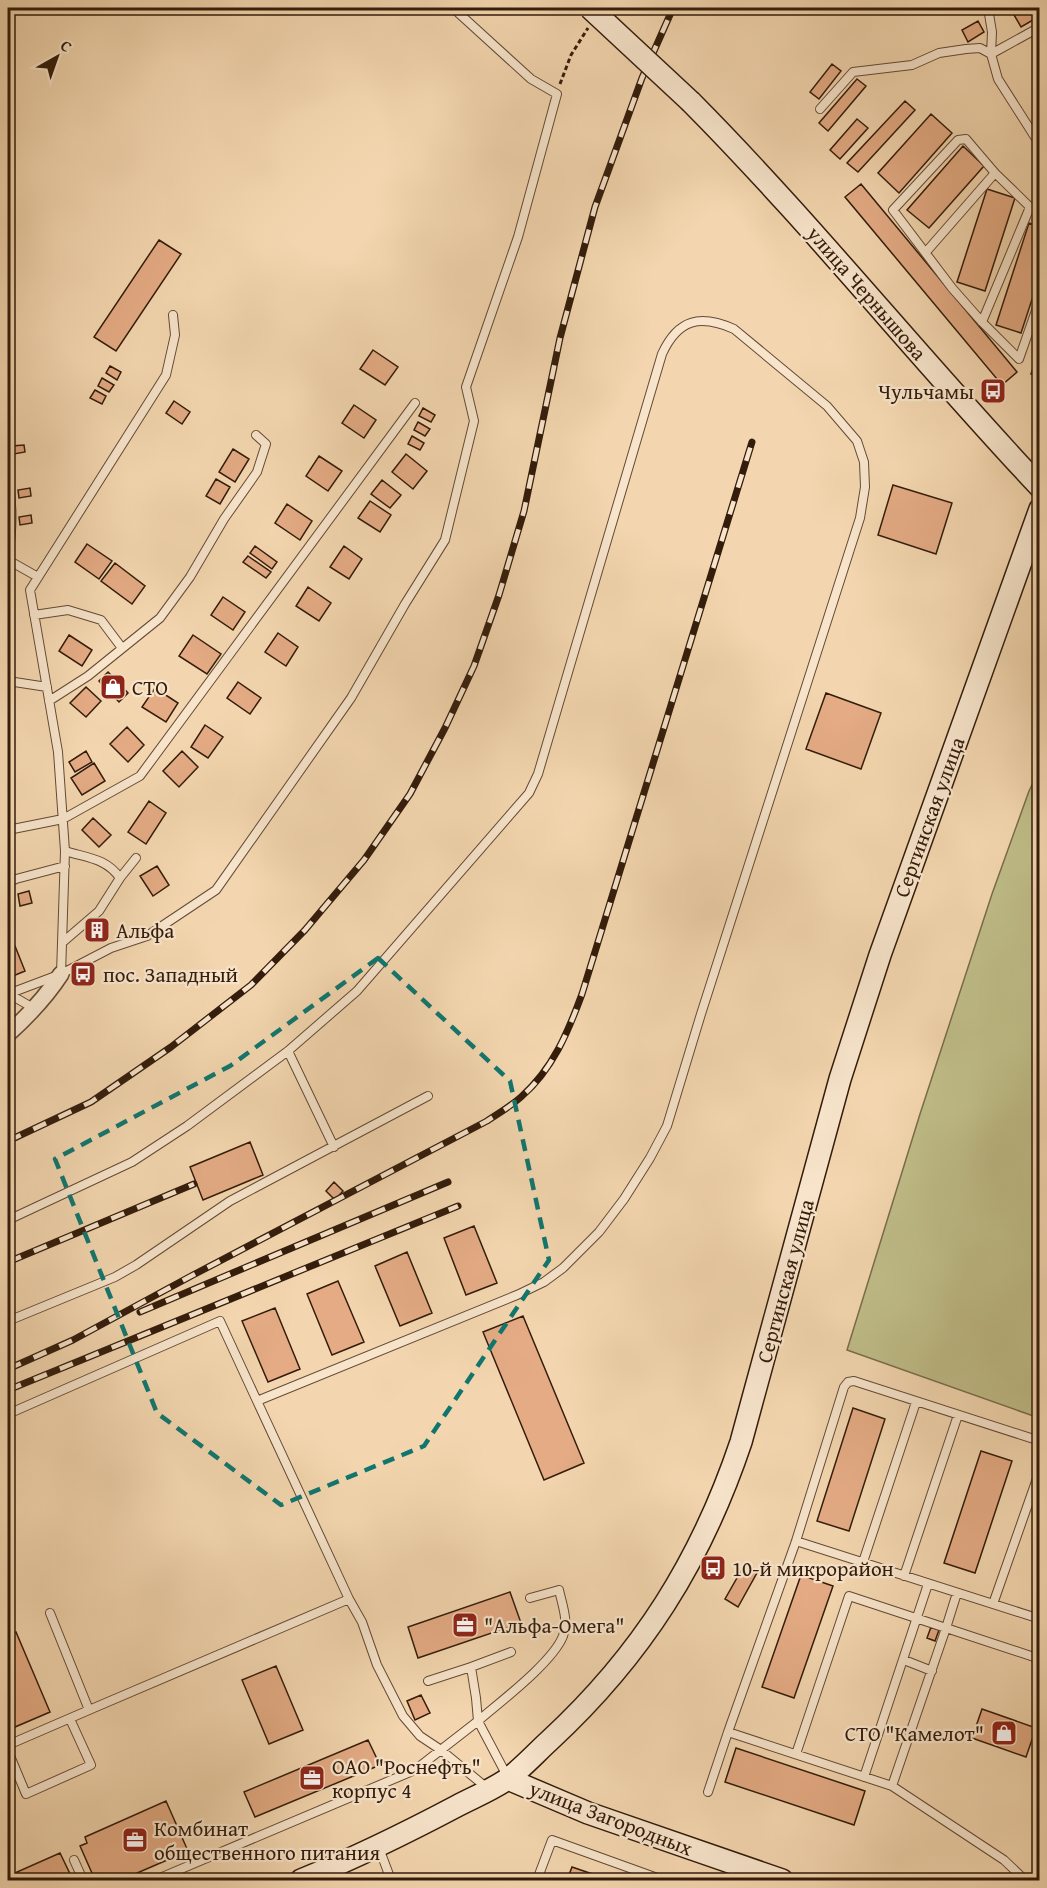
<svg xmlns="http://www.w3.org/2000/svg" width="1047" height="1888" font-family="'Gentium Book Plus',serif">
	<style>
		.green { fill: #bfbd88; stroke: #796c4a; stroke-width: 1.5 }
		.building { fill: #e4ab84; stroke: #331c0b; stroke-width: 1.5 }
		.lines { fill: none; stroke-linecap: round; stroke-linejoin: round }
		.lane-casing { stroke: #634a34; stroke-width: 10 }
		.street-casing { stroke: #634a34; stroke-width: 18 }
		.secondary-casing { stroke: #331c0b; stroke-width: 24 }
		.path { stroke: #331c0b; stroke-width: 3; stroke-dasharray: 4.5 3; stroke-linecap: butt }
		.lane { stroke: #f7e4cb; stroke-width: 8 }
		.street { stroke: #f7e4cb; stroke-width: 15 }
		.secondary { stroke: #f7e4cb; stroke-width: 21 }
		.rail-casing { stroke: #331c0b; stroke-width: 7 }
		.rail { stroke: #f7e4cb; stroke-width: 4.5; stroke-dasharray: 14; stroke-linecap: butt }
		.secondary-bridge-casing { stroke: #331c0b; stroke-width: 24; stroke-linecap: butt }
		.secondary-bridge { stroke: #f7e4cb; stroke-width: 21 }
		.marked { fill: none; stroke: #0f766e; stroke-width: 4.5; stroke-dasharray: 12 8; stroke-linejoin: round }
		.labels { text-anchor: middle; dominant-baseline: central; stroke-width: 4.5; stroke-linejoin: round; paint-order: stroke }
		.street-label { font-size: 21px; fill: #331c0b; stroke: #f7e4cb }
		.poi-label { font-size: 21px; fill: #331c0b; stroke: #f7e4cb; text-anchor: start }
	</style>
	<rect width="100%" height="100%" fill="#f3d6af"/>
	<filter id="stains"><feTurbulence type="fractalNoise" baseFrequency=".00333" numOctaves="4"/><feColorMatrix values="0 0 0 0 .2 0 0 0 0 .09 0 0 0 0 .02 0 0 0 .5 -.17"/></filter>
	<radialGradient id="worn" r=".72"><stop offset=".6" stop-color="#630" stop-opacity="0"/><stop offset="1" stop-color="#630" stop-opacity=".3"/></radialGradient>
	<path class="green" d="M1039,771V1418L847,1350L920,1114L992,894L1029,791Z"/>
	<path class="building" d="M1010,8H1040V16L1021,27Z
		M978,21L984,32L968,42L962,30Z
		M832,64L841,71L819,99L810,92Z
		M857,79L866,86L828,131L819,123Z
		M905,101L915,110L858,172L847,163Z
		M931,114L952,133L899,193L878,173Z
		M857,119L868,128L840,159L830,150Z
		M963,146L984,166L929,228L907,210Z
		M861,184L1017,372L1002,385L845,197Z
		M987,189L1015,198L985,291L957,282Z
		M1029,223L1040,227V275L1021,333L996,325Z
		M159,240L181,254L116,351L94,337Z
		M1040,347V377L1031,374Z
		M373,350L398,367L385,385L360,369Z
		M110,366L121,372L117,380L106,373Z
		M102,378L114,385L109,392L98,386Z
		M95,390L106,396L102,404L90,398Z
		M174,401L190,412L182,424L166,413Z
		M354,405L376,420L364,438L342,423Z
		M423,408L435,415L431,422L419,416Z
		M418,422L430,429L425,436L414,430Z
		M412,436L424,443L420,450L408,444Z
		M24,445L25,452L14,454L12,446Z
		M233,449L249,459L235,482L219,472Z
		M406,454L427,471L413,489L392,472Z
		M319,456L342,471L328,491L306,476Z
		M216,479L230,487L220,504L206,496Z
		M382,480L401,495L390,508L371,494Z
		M893,485L952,503L936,554L878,535Z
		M30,488L31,496L19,498L18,490Z
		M370,501L391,515L380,532L358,518Z
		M287,504L312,521L300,540L275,523Z
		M31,515L32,523L20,525L19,517Z
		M87,544L112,561L99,579L75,562Z
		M255,546L277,562L272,569L250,553Z
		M344,546L362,559L349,579L330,567Z
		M248,556L271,572L266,578L243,562Z
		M115,563L145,586L132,604L101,581Z
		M308,587L331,603L319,621L296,606Z
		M223,597L245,612L233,630L211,615Z
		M278,633L298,647L286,666L265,652Z
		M69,635L92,650L82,666L59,651Z
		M193,635L221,654L207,674L179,656Z
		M108,672L128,693L119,702L99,681Z
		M238,682L261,698L250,714L227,698Z
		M86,687L101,701L86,717L70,703Z
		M155,688L178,703L166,722L142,707Z
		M826,693L881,713L861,769L806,749Z
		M205,725L223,737L208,758L191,747Z
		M127,727L144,745L128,762L110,744Z
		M86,751L92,762L75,772L69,762Z
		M182,751L198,767L179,787L163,771Z
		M94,763L105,781L82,795L71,778Z
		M149,801L166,813L146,844L128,832Z
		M93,818L111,835L99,847L82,830Z
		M157,866L169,885L153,896L140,876Z
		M29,891L32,903L20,906L18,894Z
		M99,920L105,935L95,940L88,925Z
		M15,946L25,971L13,976L8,960V949Z
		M250,1142L263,1175L203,1200L190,1167Z
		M334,1182L343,1191L335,1200L326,1191Z
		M474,1226L497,1283L466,1295L444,1238Z
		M407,1252L432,1313L400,1326L375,1266Z
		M338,1281L364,1342L332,1355L307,1294Z
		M275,1308L300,1369L268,1382L242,1321Z
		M523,1316L584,1463L544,1480L483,1332Z
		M853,1408L885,1419L849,1531L817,1521Z
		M981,1451L1012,1461L975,1573L944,1563Z
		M745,1564L758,1571L738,1607L725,1599Z
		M801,1575L833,1586L794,1698L762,1687Z
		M510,1592L521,1623L418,1658L408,1627Z
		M931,1627L939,1630L935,1641L927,1638Z
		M16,1632L50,1712L8,1730V1635Z
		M276,1666L303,1730L269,1744L242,1680Z
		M421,1695L430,1713L415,1720L407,1701Z
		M982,1709L1036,1728L1026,1757L972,1738Z
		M368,1740L380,1765L255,1817L244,1792Z
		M736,1748L865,1791L854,1825L725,1782Z
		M166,1801L188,1851L121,1880H104V1879L95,1880L80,1846L87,1843L85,1837Z
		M60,1853L73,1880H8V1876Z
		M572,1867L610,1880H567Z"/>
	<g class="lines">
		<g class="lane-casing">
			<path id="lane" d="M988,8L992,32L991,54L998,79L1040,145
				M820,109L853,72L912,65L939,53L966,49L980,48L991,54L1040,27
				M995,173L966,139L958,140L893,210L952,288L982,322L1019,359L1040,299
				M926,252L995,173L1030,207
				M982,322L1030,207H1040
				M8,478C13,504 12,533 8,559
				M8,560L38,577
				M34,615L68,610L101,620L122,648
				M8,681L47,687
				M49,701L88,676L160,618L190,577L224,519L257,472L266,444L256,435
				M8,830L63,819L140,776L415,403
				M65,851C87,858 106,858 120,878
				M8,883L16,879L65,866
				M63,942L99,911L120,878L136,858
				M61,974L65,851L58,752L30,590L166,375L175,335L173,315
				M8,994L61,974L111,948L147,936L216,890L351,698L405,604L445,540L474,421L466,387L518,237L557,94L531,79L453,8
				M9,994L35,1009
				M288,1051L334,1147
				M8,1220L132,1162L187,1126L288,1051L357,991L529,793L538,774L662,354C678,319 700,314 734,329L827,406L857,441L864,462L865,487L860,518L701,1014L667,1126L650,1158L624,1199L599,1232L563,1268L544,1282L517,1295L257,1401L349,1599L362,1622L377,1665L403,1716L420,1736L441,1750L487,1788
				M8,1321L115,1277L136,1265L230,1201L428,1096
				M8,1414L220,1321L257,1401
				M796,1541L1040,1619
				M863,1562L916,1402
				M904,1576L958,1415
				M957,1593L946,1628L1040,1659
				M993,1604L1040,1470
				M50,1613L89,1710L349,1599
				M904,1660L932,1671
				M471,1667L511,1652
				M8,1745L89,1710
				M8,1751L26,1794L91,1765L70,1719
				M796,1754L849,1596L946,1628L892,1786
				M507,1776L478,1721C500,1702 553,1662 563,1636C569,1622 562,1604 559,1590L530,1598
				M864,1777L928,1584
				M708,1792L728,1732
				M379,1848L391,1880
				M74,1860L83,1880
				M155,1880L415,1770L478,1721L476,1698L471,1667L428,1681
				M468,1880H480
				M537,1880L552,1840L663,1880
				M1025,1880L1004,1860L892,1786L728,1732L796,1541L844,1387L848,1382L854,1381L1040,1441
				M1036,1880L1040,1871"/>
		</g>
		<g class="street-casing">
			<path id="street" d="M8,1034C28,1016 46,997 61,974"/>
		</g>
		<g class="secondary-casing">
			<path id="secondary" d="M691,102C813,225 921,361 1040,487
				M508,1779L588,1813L782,1880
				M301,1880C355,1858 406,1833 457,1806C474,1797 494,1789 509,1778C523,1767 536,1753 549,1741C642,1655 701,1561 741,1442L840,1079L880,955L1040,509"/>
		</g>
		<path class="path" d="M560,84L571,55L588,28"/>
		<use href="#lane" class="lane"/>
		<use href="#street" class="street"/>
		<use href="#secondary" class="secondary"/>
		<g class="rail-casing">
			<path id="rail" d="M8,1141L91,1102L171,1047L251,985L305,930L364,860L410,794L445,728L474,666L499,595L524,511L560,338L595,207L642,78L673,8
				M8,1262L194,1184
				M140,1312L448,1182
				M8,1369L73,1340L193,1275L487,1121C499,1113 511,1106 521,1097C553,1069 568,1032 582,994L752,442
				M8,1390L458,1206"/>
		</g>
		<use href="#rail" class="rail"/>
		<g class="secondary-bridge-casing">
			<path id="secondary-bridge" d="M590,8L691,102"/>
		</g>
		<use href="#secondary-bridge" class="secondary-bridge"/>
	</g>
	<path class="marked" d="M378,958L510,1081L549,1260L424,1446L281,1505L157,1413L55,1159L230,1066Z"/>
	<defs>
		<g id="bus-square" transform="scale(1.35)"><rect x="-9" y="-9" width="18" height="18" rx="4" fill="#8f2418" stroke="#f7e4cb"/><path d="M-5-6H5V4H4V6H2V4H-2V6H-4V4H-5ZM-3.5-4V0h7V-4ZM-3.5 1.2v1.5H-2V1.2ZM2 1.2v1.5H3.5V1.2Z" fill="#fff"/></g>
		<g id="shop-square" transform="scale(1.35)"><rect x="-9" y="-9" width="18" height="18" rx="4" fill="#8f2418" stroke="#f7e4cb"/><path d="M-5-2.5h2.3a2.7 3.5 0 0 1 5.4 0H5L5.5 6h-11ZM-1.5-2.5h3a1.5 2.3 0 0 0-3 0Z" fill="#fff"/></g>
		<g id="building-square" transform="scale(1.35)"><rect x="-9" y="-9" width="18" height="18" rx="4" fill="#8f2418" stroke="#f7e4cb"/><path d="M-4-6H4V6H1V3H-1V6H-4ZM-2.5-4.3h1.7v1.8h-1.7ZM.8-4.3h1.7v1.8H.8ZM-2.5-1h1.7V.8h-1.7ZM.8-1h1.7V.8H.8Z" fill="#fff"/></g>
		<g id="office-square" transform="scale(1.35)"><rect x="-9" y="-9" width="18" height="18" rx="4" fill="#8f2418" stroke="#f7e4cb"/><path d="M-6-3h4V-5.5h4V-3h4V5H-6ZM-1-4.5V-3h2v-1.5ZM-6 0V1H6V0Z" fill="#fff"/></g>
	</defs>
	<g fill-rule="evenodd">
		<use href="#bus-square" x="993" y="391"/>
		<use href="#shop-square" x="113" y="687"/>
		<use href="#building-square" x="97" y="930"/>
		<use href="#bus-square" x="83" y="974"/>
		<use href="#bus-square" x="713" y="1568"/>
		<use href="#office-square" x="465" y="1625"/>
		<use href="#shop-square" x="1004" y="1733"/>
		<use href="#office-square" x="312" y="1778"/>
		<use href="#office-square" x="135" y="1840"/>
	</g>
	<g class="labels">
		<g class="street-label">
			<text transform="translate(867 293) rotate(49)">улица Чернышова</text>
			<text transform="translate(929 817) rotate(-70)">Сергинская улица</text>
			<text transform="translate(785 1281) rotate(-75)">Сергинская улица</text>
			<text transform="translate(611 1818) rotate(21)">улица Загородных</text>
		</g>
		<g class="poi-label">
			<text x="974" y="391" text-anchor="end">Чульчамы</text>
			<text x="132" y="687">СТО</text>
			<text x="116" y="930">Альфа</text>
			<text x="103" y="974">пос. Западный</text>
			<text x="732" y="1568">10-й микрорайон</text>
			<text x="484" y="1625">"Альфа-Омега"</text>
			<text x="984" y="1733" text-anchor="end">СТО "Камелот"</text>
			<text x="332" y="1766">ОАО "Роснефть"<tspan x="332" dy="24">корпус 4</tspan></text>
			<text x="154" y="1828">Комбинат<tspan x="154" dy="24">общественного питания</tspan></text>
		</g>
	</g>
	<rect width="1047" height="1888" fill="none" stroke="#f3d6af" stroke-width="30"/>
	<rect x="9" y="9" width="1029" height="1870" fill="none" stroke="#331c0b" stroke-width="3"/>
	<rect x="15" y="15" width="1017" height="1858" fill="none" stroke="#331c0b" stroke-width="1.5"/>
	<g transform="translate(57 57) rotate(40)" stroke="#f7e4cb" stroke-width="4.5" paint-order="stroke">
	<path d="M0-4.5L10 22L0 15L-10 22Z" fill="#331c0b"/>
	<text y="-9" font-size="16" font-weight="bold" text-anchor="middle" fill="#331c0b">С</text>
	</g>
	<rect width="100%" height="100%" filter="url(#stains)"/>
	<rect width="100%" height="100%" fill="url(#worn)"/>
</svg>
